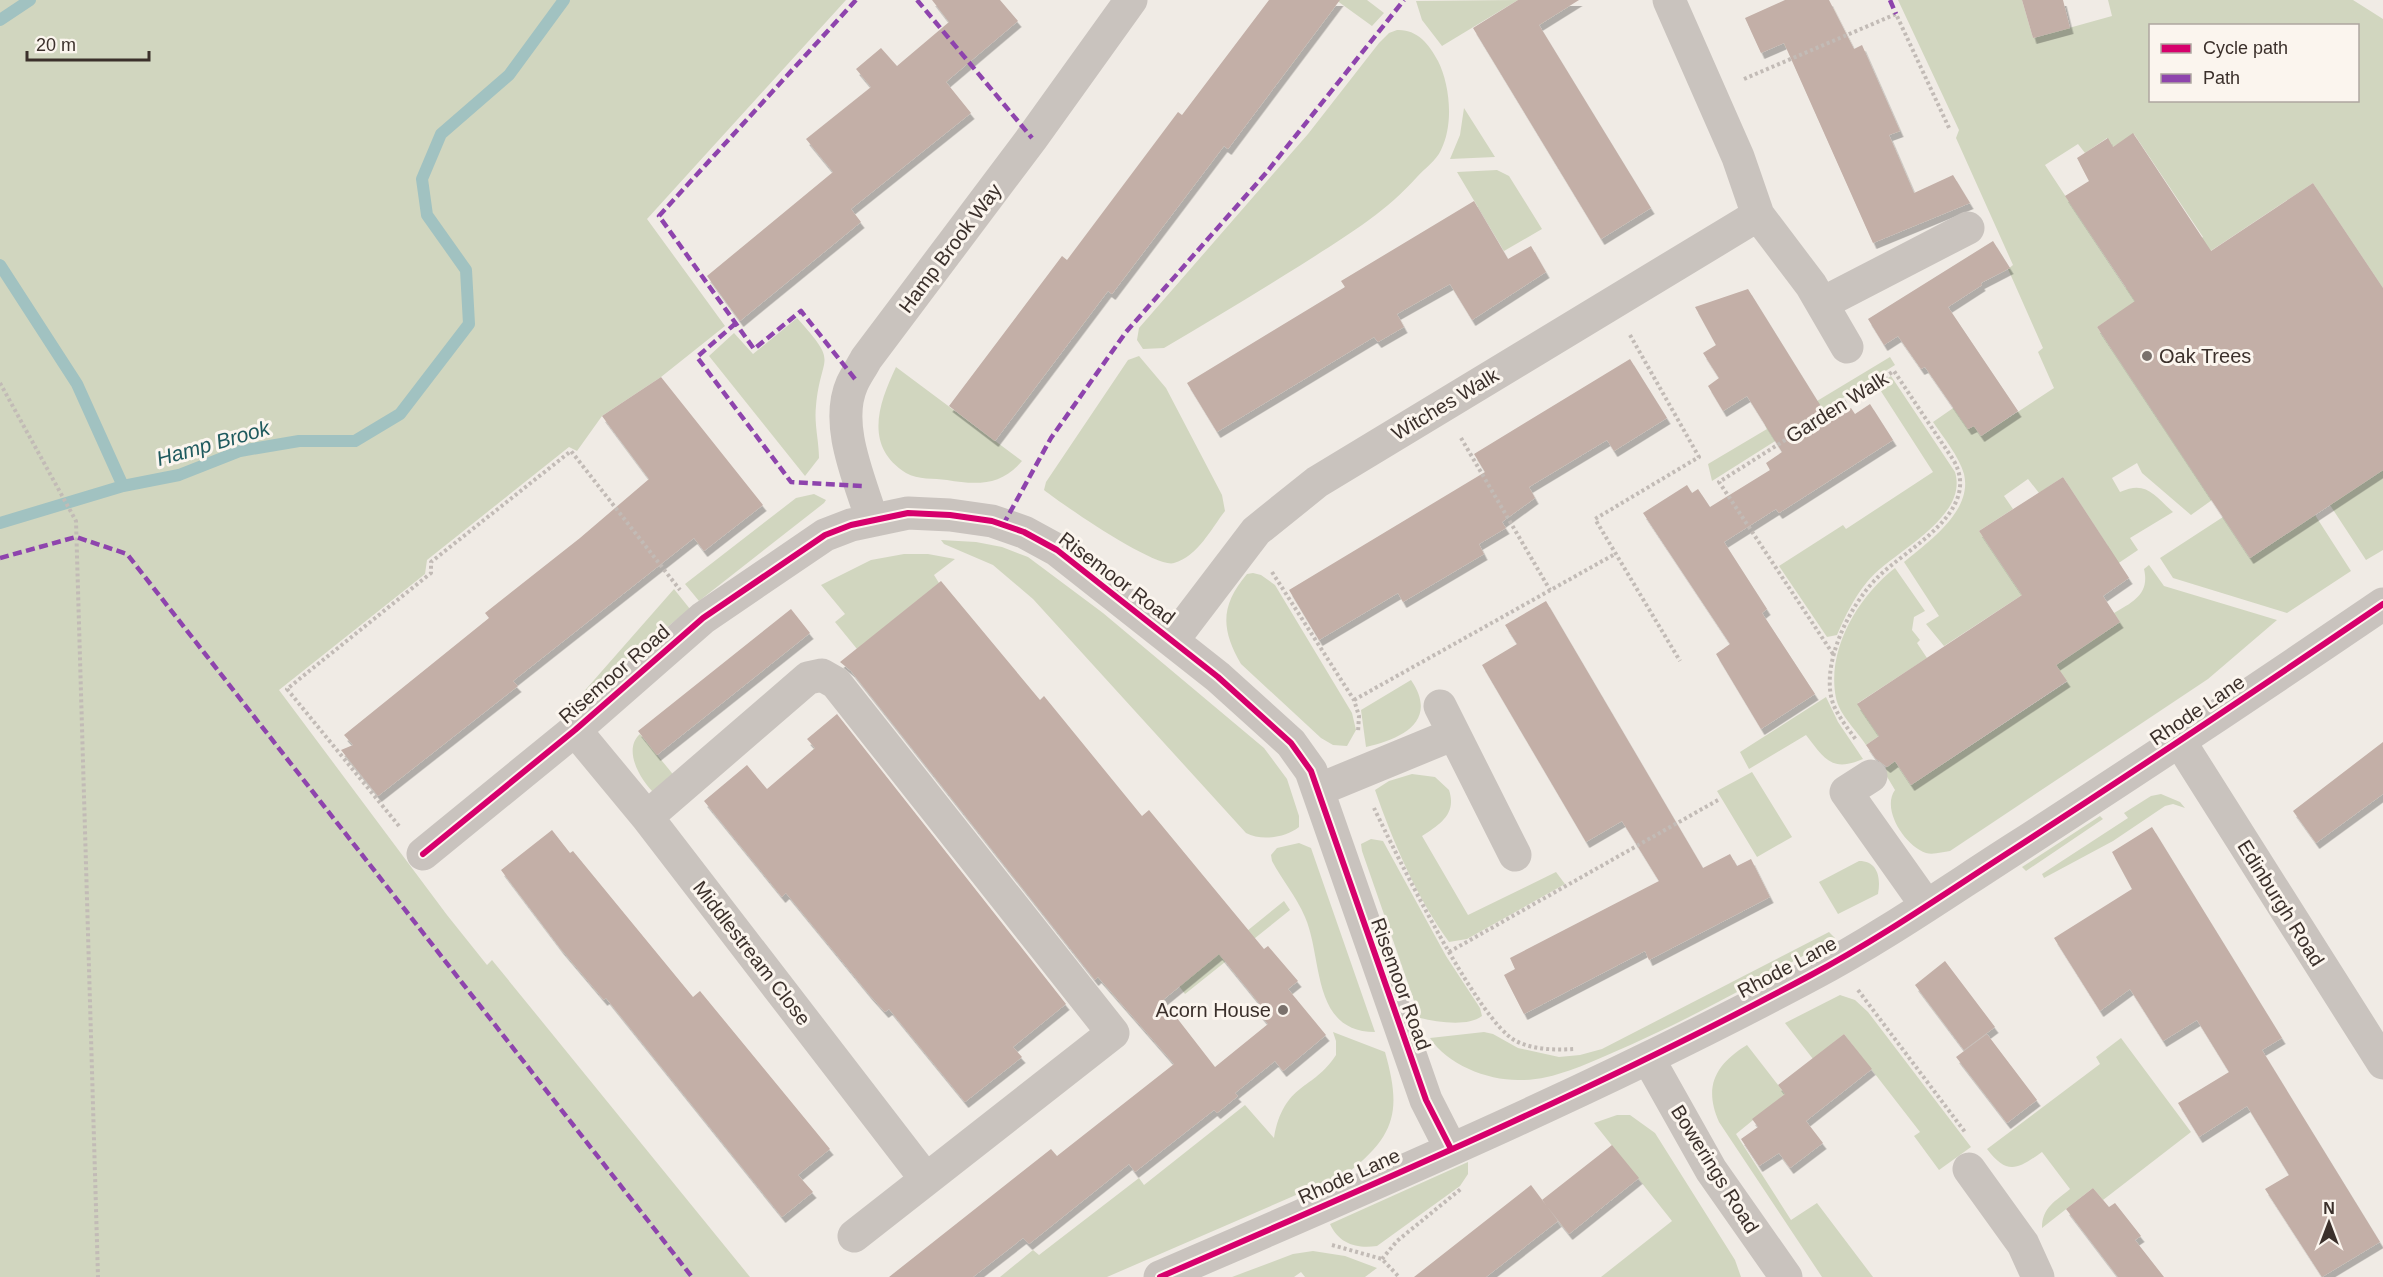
<svg xmlns="http://www.w3.org/2000/svg" width="2383" height="1277" font-family="Helvetica,sans-serif">
	<style>
		.green { fill: #d1d6bf; fill-rule: evenodd }
		.lines { fill: none; stroke-linecap: round; stroke-linejoin: round }
		.stream { stroke: #a1c2c1; stroke-width: 12 }
		.building { fill: #c3afa7; fill-rule: evenodd; filter: url(#shadow) }
		.path { stroke: #c2bbb6; stroke-width: 4; stroke-dasharray: 3 3; stroke-linecap: butt }
		.minor { stroke: #c9c3be; stroke-width: 33 }
		.quiet { stroke: #8e44ad; stroke-width: 4.5; stroke-dasharray: 9 4.5; stroke-linecap: butt }
		.cycleway-casing { stroke: #fbf5ee; stroke-width: 10 }
		.cycleway { stroke: #d6006c; stroke-width: 6 }
		.poi-dot { fill: #7a716c; stroke: #fbf5ee; stroke-width: 2 }
		.labels { text-anchor: middle; dominant-baseline: central; stroke-width: 6; stroke-linejoin: round; paint-order: stroke }
		.street-label { font-size: 20px; fill: #3b302b; stroke: #fbf5ee }
		.poi-label { font-size: 20px; fill: #3b302b; stroke: #fbf5ee; text-anchor: start }
		.water-label { font-size: 21px; font-style: italic; fill: #1f5a5e; stroke: #fbf5ee }
	</style>
	<defs>
		<filter id="shadow"><feDropShadow dx="3.5" dy="6" stdDeviation="0" flood-color="#0004"/></filter>
	</defs>
	<rect width="100%" height="100%" fill="#f0ebe5"/>
	<path class="green" d="M0,0H846L647,219L725,326L661,377L602,416L577,451L569,447L427,560L425,574L279,690L447,915L487,965L492,960L750,1277H0Z
		M1336,0H1367L1384,13L1372,26Z
		M1518,0L1442,46L1422,20L1416,1Z
		M1898,0H2022L2033,38L2112,16L2108,0H2353L2383,19V288L2313,183L2185,268L2176,256L2203,237L2134,134L2113,147L2107,138L2085,153L2078,144L2045,165L2126,288L2149,293L2097,327L2212,500L2191,515L2142,473L2137,463L2112,478L2120,492C2146,480 2154,495 2173,512L2130,538L2138,550L2092,581L2108,546L2063,477L2039,493L2028,479L2004,496L2013,509L1979,531L2022,595L1944,646L1926,624L1939,616L1904,562C1928,542 1973,511 1964,474C1959,456 1943,437 1933,422L1959,404L1968,429L1974,426L1981,436L2054,388L2038,352L2043,348L2008,269L2013,265L1956,138L1959,130ZM2150,26H2358V100H2150Z
		M1397,30C1417,29 1429,44 1438,61C1450,85 1454,124 1441,150C1436,161 1425,168 1417,177C1384,214 1343,238 1301,265C1256,293 1210,321 1164,348L1143,349L1137,340L1139,328L1308,134L1379,43L1389,33Z
		M1464,108L1495,157L1450,159L1460,135Z
		M1497,170L1509,176L1542,229L1504,251L1457,172Z
		M797,318C840,366 821,352 816,406C814,424 819,441 819,458L805,476L709,356L734,333L753,354Z
		M1139,356L1166,388L1222,495L1225,511C1211,529 1198,556 1174,563C1156,569 1063,505 1044,490L1046,482L1128,360Z
		M1890,357L1895,365L1712,481L1708,464L1767,429L1765,425L1813,395L1817,401Z
		M896,367L1022,461C1001,486 977,485 947,480C934,478 918,480 906,473C863,446 879,403 896,367Z
		M1891,376L1955,472C1969,519 1891,552 1867,582C1854,598 1845,616 1837,635L1827,637L1779,566L1843,525L1846,529L1933,472L1877,385Z
		M2383,470V550L2366,560L2330,505Z
		M814,494L826,500L824,503L699,601L685,584L796,498Z
		M2315,515L2351,571L2287,613L2173,578L2160,558L2223,517L2250,558Z
		M941,540L976,542L1002,547L1028,557L1103,613L1264,748L1287,779L1299,816V827C1285,838 1261,841 1246,833L1033,599L993,565L944,544Z
		M904,554H928L955,559L934,575L939,583L857,649L835,622L845,614L821,585L871,560Z
		M2149,565L2164,586L2277,620L2208,679L1950,851C1943,852 1933,855 1926,853C1905,846 1881,809 1895,790L1883,770L1895,761L1911,785L2067,682L2056,665L2120,622L2114,613C2133,602 2150,594 2144,569Z
		M1895,568L1925,611L1914,617L1912,630L1920,640L1917,643L1927,658L1858,703L1879,736L1866,745C1857,731 1839,714 1836,698C1826,649 1859,596 1895,568Z
		M1253,573L1261,575L1275,585L1352,713L1356,730L1347,746L1333,745L1321,738L1241,664C1221,629 1220,606 1247,574Z
		M674,589L690,609L580,696Z
		M1411,680C1439,721 1402,739 1366,747L1361,710Z
		M1826,697L1838,722L1863,759C1831,773 1824,758 1806,735L1749,769L1740,752Z
		M640,734L676,778L655,794C641,781 622,750 640,734Z
		M1752,772L1792,837L1757,857L1717,791Z
		M1412,774L1435,777L1449,790C1457,814 1440,824 1422,836L1468,915L1556,872L1565,884L1467,939L1449,942C1417,898 1393,842 1375,790L1389,781Z
		M2161,794L2180,802L2185,808L2173,804L2165,806L2113,841L2044,878L2042,874L2128,818L2124,813L2151,796Z
		M2100,816L2103,819L2026,871L2022,867Z
		M1371,839L1383,841L1446,956L1480,1008L1482,1016C1467,1027 1438,1022 1420,1018L1362,851L1361,844Z
		M1299,843L1311,848L1375,1032C1311,1032 1323,958 1305,917C1296,896 1282,880 1272,861L1271,855L1277,848Z
		M1859,861C1878,861 1881,878 1878,894L1838,914L1819,882Z
		M1284,901L1290,910L1185,994L1179,986Z
		M1829,932L1835,938C1762,979 1689,1020 1612,1053C1584,1065 1553,1080 1521,1080C1489,1081 1447,1065 1430,1038L1484,1032L1493,1034L1518,1048L1559,1057L1580,1055L1602,1049Z
		M1840,995L1855,1000L1868,1012L1971,1147L1939,1170L1914,1136L1920,1132L1844,1034L1813,1059L1785,1023Z
		M1333,1032L1385,1052C1401,1109 1397,1134 1349,1172L1107,1277H1000L1033,1250L1039,1255L1139,1178L1144,1185L1245,1105L1274,1138C1284,1082 1313,1091 1336,1055V1041Z
		M2121,1038L2191,1132L2103,1200L2093,1188L2042,1228C2042,1207 2056,1201 2070,1189L2042,1152C2017,1170 2007,1175 1987,1149L2100,1064L2096,1057Z
		M1747,1045L1785,1094L1736,1134L1791,1220L1817,1203L1873,1277H1822L1719,1122C1703,1086 1716,1064 1747,1045Z
		M1617,1115H1630L1655,1133L1735,1260L1741,1277H1601L1672,1221L1594,1123Z
		M1468,1162V1174L1460,1186L1377,1246C1357,1249 1339,1244 1330,1224Z
		M1313,1251L1345,1256L1377,1268L1365,1277H1305L1301,1272L1294,1277H1232L1293,1254Z"/>
	<g class="lines">
		<path class="stream" d="M0,20L30,0
			M0,265L77,384L123,486
			M0,523L123,486L179,475L240,451L299,441H355L400,414L469,324L466,270L427,215L422,179L441,134L509,75L564,0"/>
	</g>
	<path class="building" d="M932,0H1000L1018,21L946,82L971,113L851,209L861,222L740,321L707,276L833,172L806,139L871,87L856,69L881,48L897,66L949,22Z
		M1269,0H1340L1228,149L1224,146L1112,294L1108,291L995,441L949,406L1062,256L1067,260L1178,112L1182,115Z
		M1518,0H1579L1539,25L1651,208L1601,239L1473,28Z
		M1785,0H1829L1854,49L1862,45L1900,131L1889,135L1914,193L1953,175L1970,203L1873,243L1784,43L1761,53L1745,18Z
		M2022,0H2063L2070,28L2033,38Z
		M2133,133L2211,251L2313,183L2383,288V470L2250,558L2097,327L2135,301L2065,196L2089,181L2077,158L2108,138L2113,147Z
		M1474,201L1508,259L1531,246L1546,272L1472,320L1450,284L1397,314L1404,327L1378,342L1374,337L1217,432L1187,383L1345,287L1341,281Z
		M1993,241L2010,268L1981,283L1982,285L1948,307L2018,411L1981,436L1974,426L1968,429L1925,367L1921,369L1898,336L1884,345L1868,319Z
		M1748,289L1830,421L1851,408L1855,414L1870,404L1893,440L1779,513L1776,509L1724,542L1767,609L1762,613L1815,694L1761,729L1716,654L1730,644L1643,513L1687,485L1692,493L1698,489L1710,507L1770,470L1766,463L1782,452L1747,396L1723,411L1708,386L1719,378L1703,353L1716,345L1695,307Z
		M1630,359L1667,418L1614,451L1607,440L1529,487L1535,498L1502,522L1506,528L1479,544L1484,554L1403,602L1398,593L1319,640L1289,590L1485,472L1474,454Z
		M661,377L763,505L704,551L694,538L513,681L518,686L378,796L341,750L353,745L344,735L489,618L485,613L580,538L649,479L602,416Z
		M2063,477L2129,578L2103,596L2120,622L2056,665L2067,681L1911,785L1895,761L1887,767L1875,758L1866,745L1879,736L1857,704L2022,595L1979,531Z
		M941,581L1040,700L1044,696L1142,816L1149,810L1264,949L1268,946L1298,981L1288,989L1326,1035L1283,1071L1275,1061L1235,1093L1238,1096L1217,1113L1214,1110L1135,1172L1129,1164L1029,1244L1023,1238L973,1277H889L1051,1149L1057,1156L1174,1064L1098,977L1095,980L851,671L840,662ZM1219,954L1263,1008L1258,1012L1268,1024L1215,1067L1163,1000Z
		M1546,601L1703,868L1730,854L1737,866L1751,859L1770,897L1649,960L1645,951L1524,1014L1504,975L1515,969L1510,958L1659,881L1622,821L1586,842L1482,665L1517,644L1505,625Z
		M791,609L810,633L657,755L638,731Z
		M837,714L1066,1004L1013,1047L1022,1057L965,1102L889,1009L885,1012L868,993L786,893L782,897L704,801L747,765L767,789L815,748L807,739Z
		M2383,742V794L2316,843L2293,811Z
		M2152,827L2282,1038L2262,1050L2380,1242L2322,1277L2265,1189L2289,1175L2247,1106L2199,1137L2178,1103L2229,1072L2197,1020L2163,1041L2130,989L2100,1011L2054,938L2132,889L2112,852Z
		M552,830L570,853L573,851L693,997L700,991L830,1149L798,1175L813,1192L782,1217L606,998L604,1000L560,948L501,870Z
		M1945,961L1995,1027L1964,1050L1915,985Z
		M1844,1034L1872,1069L1806,1121L1823,1143L1790,1168L1779,1153L1759,1166L1741,1139L1758,1127L1752,1119L1785,1094L1778,1085Z
		M1987,1034L2037,1100L2007,1123L1956,1057Z
		M1612,1145L1639,1178L1569,1234L1542,1200Z
		M1531,1185L1558,1221L1486,1277H1414Z
		M2093,1188L2109,1207L2115,1203L2141,1236L2135,1240L2164,1277H2118L2066,1209Z"/>
	<g class="lines">
		<path class="path" d="M1744,79L1896,14L1950,130
			M1630,335L1699,457L1595,519L1680,661
			M0,383L76,521L98,1277
			M1461,438L1550,590
			M1272,572L1354,700L1359,716L1358,732
			M1833,654L1719,482L1894,371L1954,461C1982,512 1907,548 1878,577C1850,604 1818,667 1834,706C1840,719 1849,730 1857,741
			M1354,700L1615,554
			M1374,808C1395,852 1478,1022 1516,1041C1534,1050 1555,1050 1574,1049
			M399,826L287,689L431,573V562L571,451L680,590
			M1449,952L1718,800
			M1858,990L1965,1132
			M1332,1245L1382,1259L1399,1277
			M1382,1259L1397,1241L1462,1188"/>
		<path class="minor" d="M1669,0L1738,157L1758,215L1811,285L1847,347
			M1823,303L1968,228
			M872,520C860,480 834,425 852,384C856,375 862,367 866,359L1032,138L1131,0
			M1173,640L1256,531L1317,482L1758,215
			M1440,706L1515,855
			M575,730L647,817L925,1178
			M2180,742L2383,1063
			M1871,776L1846,792L1926,905
			M1318,790L1454,734
			M647,817L808,678L822,675L836,683L1113,1033L854,1236
			M423,854L575,730L703,618L825,535L851,525L908,513L950,515L992,521L1024,532L1057,550L1218,677L1291,743L1311,771L1426,1100L1451,1149
			M1648,1058L1711,1170L1786,1277
			M1969,1169L2023,1244L2038,1277
			M1160,1277C1379,1182 1600,1088 1811,975C1881,938 1947,892 2014,849C2138,769 2261,687 2383,604"/>
		<path class="quiet" d="M917,0L1032,138
			M1890,0L1896,14
			M736,323L697,357L791,482L862,486
			M855,379L801,311L754,349L659,216L856,0
			M1003,525L1051,438L1126,332L1266,173L1404,0
			M0,558L76,537L127,554L692,1277"/>
		<g class="cycleway-casing">
			<path id="cycleway" d="M423,854L575,730L703,618L825,535L851,525L908,513L950,515L992,521L1024,532L1057,550L1218,677L1291,743L1311,771L1426,1100L1451,1149
				M1160,1277C1379,1182 1600,1088 1811,975C1881,938 1947,892 2014,849C2138,769 2261,687 2383,604"/>
		</g>
		<use href="#cycleway" class="cycleway"/>
	</g>
	<g class="poi-dot">
		<circle cx="2147" cy="356" r="6"/>
		<circle cx="1283" cy="1010" r="6"/>
	</g>
	<g class="labels">
		<g class="street-label">
			<text transform="translate(950 248) rotate(-53)">Hamp Brook Way</text>
			<text transform="translate(1445 404) rotate(-31)">Witches Walk</text>
			<text transform="translate(1837 407) rotate(-32)">Garden Walk</text>
			<text transform="translate(1117 578) rotate(37)">Risemoor Road</text>
			<text transform="translate(614 674) rotate(-41)">Risemoor Road</text>
			<text transform="translate(2197 710) rotate(-34)">Rhode Lane</text>
			<text transform="translate(2281 903) rotate(58)">Edinburgh Road</text>
			<text transform="translate(752 953) rotate(52)">Middlestream Close</text>
			<text transform="translate(1787 967) rotate(-28)">Rhode Lane</text>
			<text transform="translate(1401 984) rotate(70)">Risemoor Road</text>
			<text transform="translate(1715 1169) rotate(58)">Bowerings Road</text>
			<text transform="translate(1349 1176) rotate(-24)">Rhode Lane</text>
		</g>
		<g class="poi-label">
			<text x="2159" y="356">Oak Trees</text>
			<text x="1271" y="1010" text-anchor="end">Acorn House</text>
		</g>
		<g class="water-label">
			<text transform="translate(213 443) rotate(-16)">Hamp Brook</text>
		</g>
	</g>
	<rect x="2149" y="24" width="210" height="78" fill="#fbf5ee" stroke="#aea6a0" stroke-width="1.5"/>
	<rect x="2161" y="44" width="30" height="9" fill="#d6006c" stroke="#aea6a0" stroke-width="1.5"/>
	<text x="2203" y="54" font-size="18" fill="#3b302b">Cycle path</text>
	<rect x="2161" y="74" width="30" height="9" fill="#8e44ad" stroke="#aea6a0" stroke-width="1.5"/>
	<text x="2203" y="84" font-size="18" fill="#3b302b">Path</text>
	<g transform="translate(2329 1223)" stroke="#fbf5ee" stroke-width="4.5" paint-order="stroke">
	<path d="M0-4.5L10 22L0 15L-10 22Z" fill="#3b302b"/>
	<text y="-9" font-size="16" font-weight="bold" text-anchor="middle" fill="#3b302b">N</text>
	</g>
	<path d="M27 51v9h122v-9" fill="none" stroke="#3b302b" stroke-width="3"/>
	<text x="36" y="51" font-size="18" fill="#3b302b" stroke="#fbf5ee" stroke-width="4.5" paint-order="stroke">20 m</text>
</svg>
